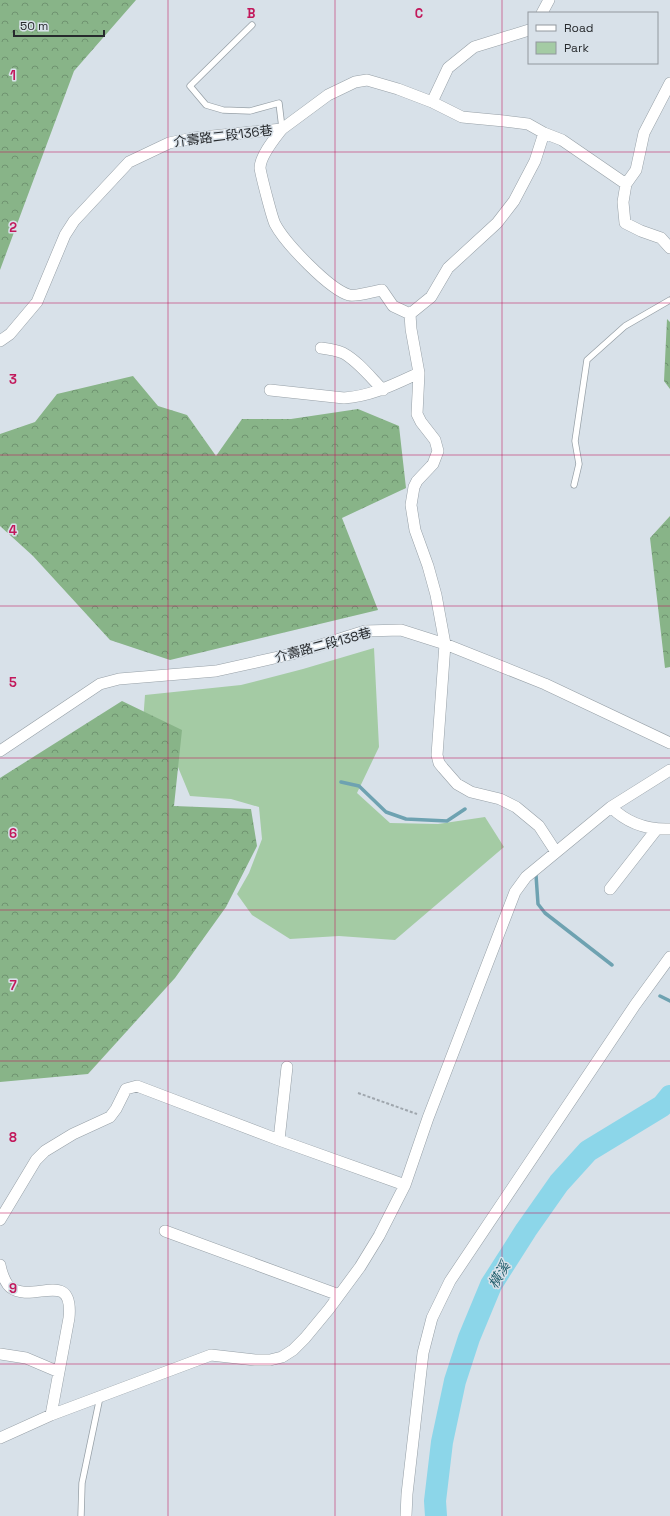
<svg xmlns="http://www.w3.org/2000/svg" width="670" height="1516" font-family="'Space Grotesk','Noto Sans TC',sans-serif">
	<style>
		.green { fill: #a4cba4 }
		.forest { fill: url(#forest-crowns) }
		.lines { fill: none; stroke-linecap: round; stroke-linejoin: round }
		.stream { stroke: #6ea2b1; stroke-width: 3.5 }
		.river { stroke: #8cd6e9; stroke-width: 22 }
		.service-casing { stroke: #97a0a7; stroke-width: 7 }
		.minor-casing { stroke: #97a0a7; stroke-width: 12 }
		.path { stroke: #9fa6ad; stroke-width: 2; stroke-dasharray: 3 2; stroke-linecap: butt }
		.service { stroke: #fff; stroke-width: 5.5 }
		.minor { stroke: #fff; stroke-width: 11 }
		.grid { fill: none; stroke: #c2185b; stroke-width: 1; stroke-opacity: 0.55 }
		.labels { text-anchor: middle; dominant-baseline: central; stroke-width: 3; stroke-linejoin: round; paint-order: stroke }
		.street-label { font-size: 13px; fill: #272a2d; stroke: #d8e1e9 }
		.water-label { font-size: 14px; font-style: italic; fill: #25616f; stroke: #d8e1e9 }
		.grid-label { font-size: 13px; text-anchor: middle; font-weight: bold; fill: #c2185b; stroke: #d8e1e9; stroke-width: 3; stroke-linejoin: round; paint-order: stroke }
	</style>
	<defs>
		<pattern id="forest-crowns" width="20" height="18" patternUnits="userSpaceOnUse"><rect width="20" height="18" fill="#88b488"/><path d="M2 6a3 3 0 1 1 6 0M12 15a3 3 0 1 1 6 0" fill="none" stroke="#6f9370"/></pattern>
	</defs>
	<rect width="100%" height="100%" fill="#d8e1e9"/>
	<path class="green" d="M374,648L379,747L357,793L390,823L438,824L485,817L504,847L395,940L339,936L290,939L252,915L237,894L249,873L262,839L259,807L231,799L190,796L168,743L143,722L145,695L241,685L303,669Z"/>
	<path class="forest" d="M0,0H136L74,71L0,270Z
		M667,319L670,322V389L664,381Z
		M133,376L158,406L187,415L216,456L242,419H291L358,409L399,426L406,488L342,518L378,610L170,660L110,640L33,556L0,526V434L35,422L57,394Z
		M670,516V667L665,668L650,538Z
		M122,701L182,730L174,806L251,809L257,846L226,907L175,978L88,1074L0,1082V778Z"/>
	<g class="lines">
		<path class="stream" d="M341,782L359,786L386,812L406,819L447,821L465,809
			M536,875L538,904L545,913L612,965
			M660,996L670,1001"/>
		<path class="river" d="M436,1516L435,1501L442,1442L455,1381L469,1338L491,1285L526,1230L559,1183L588,1151L662,1106L670,1096"/>
		<g class="service-casing">
			<path id="service" d="M252,25L190,86L206,105L223,110L250,111L279,103L282,128
				M574,485L579,464L575,441L587,360L625,326L670,300
				M81,1516L82,1483L100,1397"/>
		</g>
		<g class="minor-casing">
			<path id="minor" d="M542,13L549,0
				M529,30L474,47L448,68L432,102L462,117L504,121L528,124L544,133L535,161L514,201L497,223L448,268L431,297L410,314L411,329L419,373L417,414L421,422L435,440L438,451L433,464L417,481L414,487L411,505L415,530L428,566L436,595L445,644L437,755L439,763L443,768L457,784L471,792L500,799L516,807L539,826L556,852
				M670,83L644,133L636,170L626,184L623,202L625,223L641,231L661,238L670,248
				M282,129C275,138 260,156 260,168C261,175 272,218 275,224C285,243 329,289 349,295C356,297 374,291 382,290L393,306L410,314
				M544,133L562,140L626,184
				M0,341L10,334L37,302L65,235L74,221L129,162L169,143L193,138L282,129L328,95L355,82L367,80L398,89L432,102
				M321,348C329,349 336,350 343,353C358,361 371,378 383,390
				M270,390L344,398C372,396 395,384 419,373
				M0,751L100,684L119,679L216,671L292,654L365,631L401,630L445,644L545,684L670,743
				M611,807C628,824 647,830 670,829
				M610,889L656,830
				M279,1140L287,1067
				M0,1220L36,1160L45,1151L73,1134L110,1117L116,1109L126,1089L137,1086L279,1140L405,1185
				M165,1231L339,1295
				M0,1265C1,1271 5,1283 10,1287C32,1305 74,1267 69,1318L51,1415
				M0,1354L26,1358L59,1372
				M0,1438L51,1415L211,1355L255,1360H270L282,1357L293,1350L305,1338L329,1309L360,1267L379,1236L405,1185L428,1118L515,892L526,877L611,807L670,770
				M406,1516L407,1494L423,1353L432,1318L450,1281L635,1005L670,957"/>
		</g>
		<path class="path" d="M358,1093L417,1114"/>
		<use href="#service" class="service"/>
		<use href="#minor" class="minor"/>
	</g>
	<path class="grid" d="M168,0V1516M335,0V1516M502,0V1516M0,152H670M0,303H670M0,455H670M0,606H670M0,758H670M0,910H670M0,1061H670M0,1213H670M0,1364H670"/>
	<g class="labels">
		<g class="street-label">
			<text transform="translate(223 136) rotate(-7)">介壽路二段136巷</text>
			<text transform="translate(323 645) rotate(-15)">介壽路二段138巷</text>
		</g>
		<g class="water-label">
			<text transform="translate(499 1275) rotate(-59)">橫溪</text>
		</g>
	</g>
	<g class="grid-label">
		<text x="251" y="18">B</text>
		<text x="419" y="18">C</text>
		<text x="13" y="80">1</text>
		<text x="13" y="232">2</text>
		<text x="13" y="384">3</text>
		<text x="13" y="535">4</text>
		<text x="13" y="687">5</text>
		<text x="13" y="838">6</text>
		<text x="13" y="990">7</text>
		<text x="13" y="1142">8</text>
		<text x="13" y="1293">9</text>
	</g>
	<rect x="528" y="12" width="130" height="52" fill="#d8e1e9" stroke="#91989e"/>
	<rect x="536" y="25" width="20" height="6" fill="#ffffff" stroke="#91989e"/>
	<text x="564" y="32" font-size="12" fill="#272a2d">Road</text>
	<rect x="536" y="42" width="20" height="12" fill="#a4cba4" stroke="#91989e"/>
	<text x="564" y="52" font-size="12" fill="#272a2d">Park</text>
	<path d="M14 30v6h90v-6" fill="none" stroke="#272a2d" stroke-width="2"/>
	<text x="20" y="30" font-size="12" fill="#272a2d" stroke="#d8e1e9" stroke-width="3" paint-order="stroke">50 m</text>
</svg>
